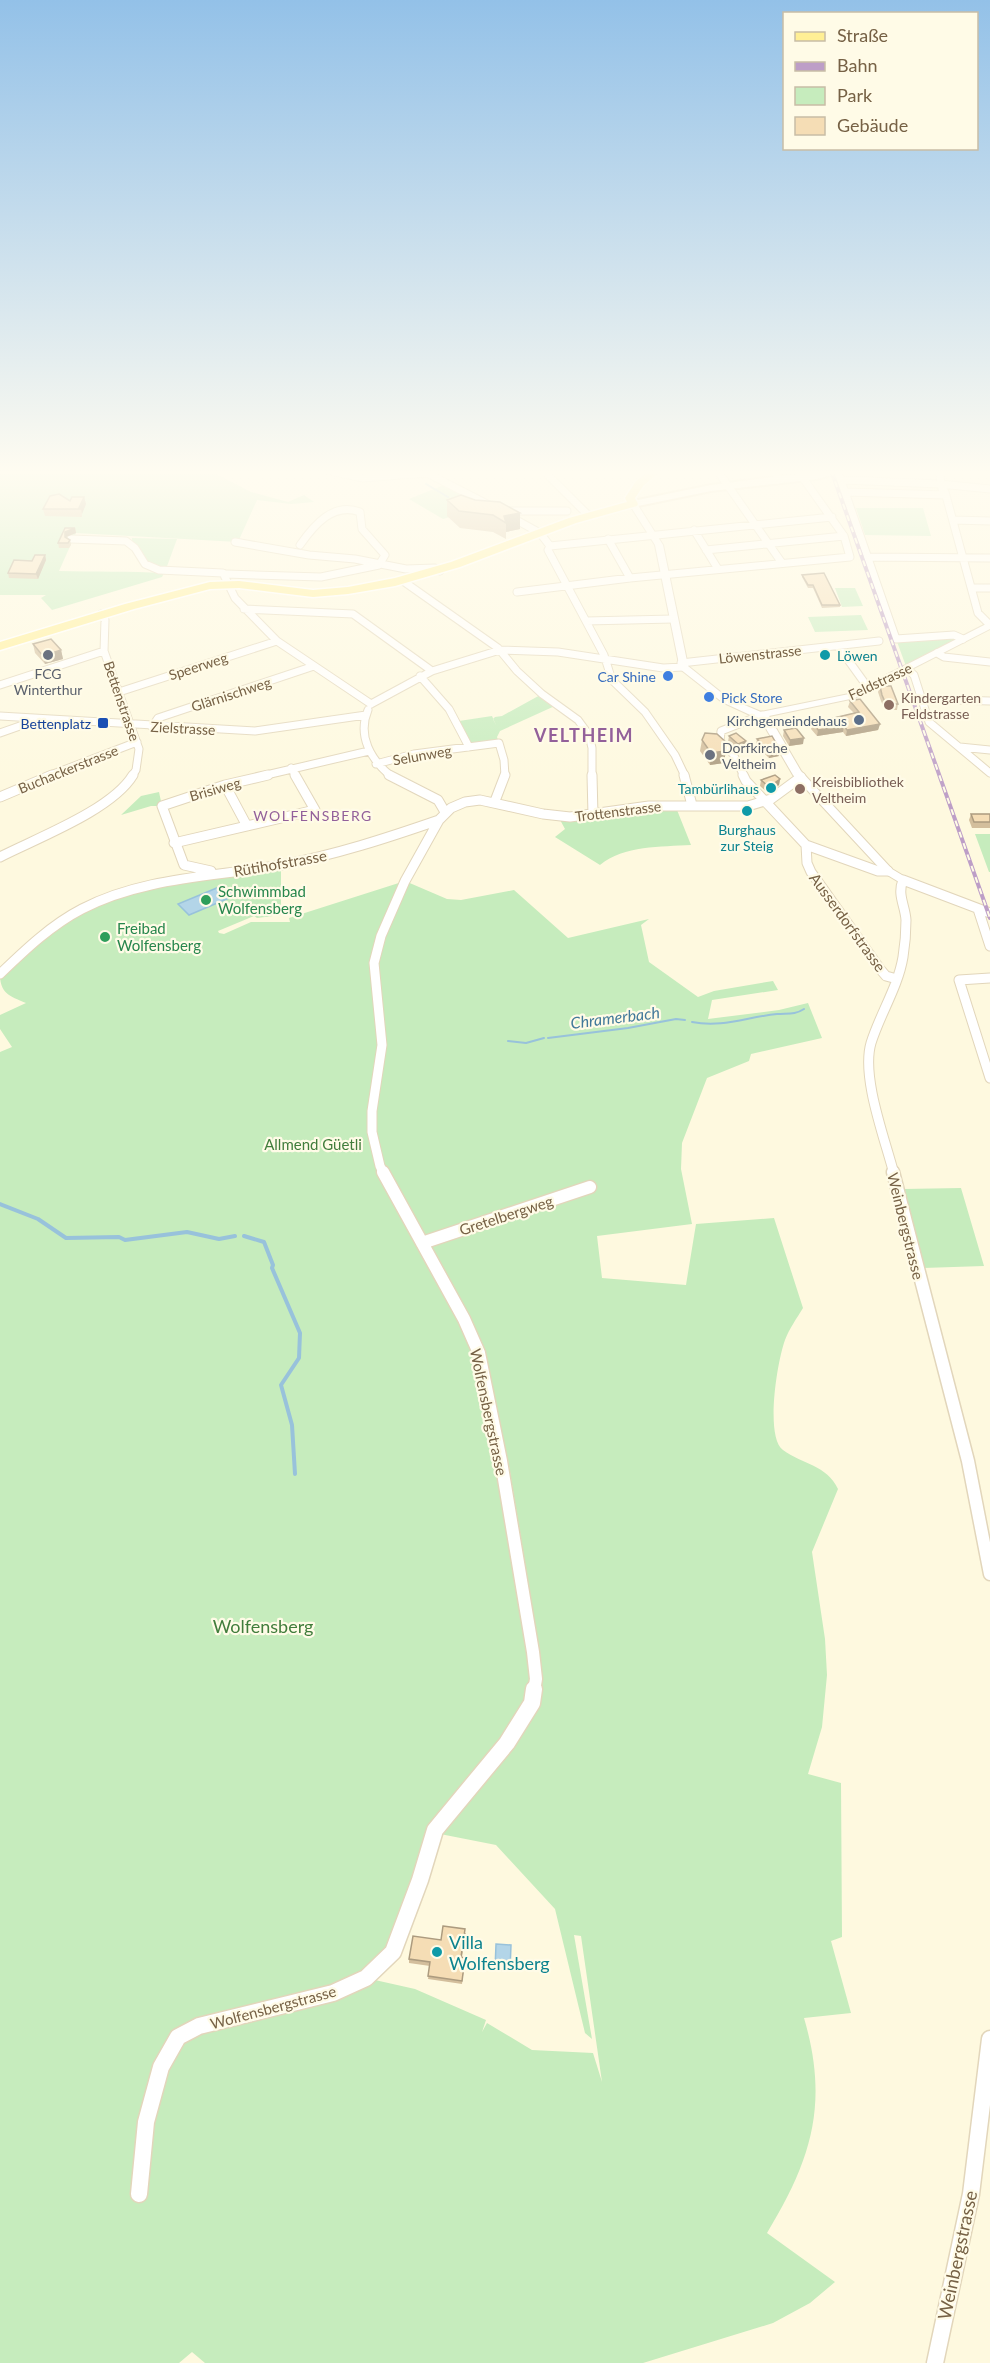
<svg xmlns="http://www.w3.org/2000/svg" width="990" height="2363" font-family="Lato,sans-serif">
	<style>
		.green { fill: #c6ecbd; fill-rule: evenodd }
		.water { fill: #b3d5e8; stroke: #98c2db; stroke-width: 1.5 }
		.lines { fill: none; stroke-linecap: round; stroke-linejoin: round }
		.stream-far1 { stroke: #98c2db; stroke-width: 2 }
		.stream { stroke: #98c2db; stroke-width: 4 }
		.minor-far3-casing { stroke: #e2d6bb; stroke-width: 9 }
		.minor-far2-casing { stroke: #e2d6bb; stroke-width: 11 }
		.minor-far1-casing { stroke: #e2d6bb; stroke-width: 15 }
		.minor-casing { stroke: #e2d6bb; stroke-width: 19 }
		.tertiary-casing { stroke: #e2d6bb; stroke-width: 2 }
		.secondary-casing { stroke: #e8d9b8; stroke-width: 4 }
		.primary-casing { stroke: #fff; stroke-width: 3 }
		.minor-far3 { stroke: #fff; stroke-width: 7 }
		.minor-far2 { stroke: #fff; stroke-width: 9 }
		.minor-far1 { stroke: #fff; stroke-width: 12 }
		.minor { stroke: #fff; stroke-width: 16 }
		.tertiary { fill: #fff; fill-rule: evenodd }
		.secondary { fill: #fff; fill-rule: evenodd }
		.primary { fill: #ffef95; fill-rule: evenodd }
		.rail-casing { stroke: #bd9ec7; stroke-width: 4 }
		.rail { stroke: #fffbe7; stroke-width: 2; stroke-dasharray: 6; stroke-linecap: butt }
		.wall { fill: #d3be9c }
		.shaded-wall { fill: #ac9b7f }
		.building { fill: #f5ddb5; stroke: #ac9b7f; stroke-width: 1.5 }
		.worship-dot { fill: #6b7280; stroke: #fffbe7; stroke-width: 2 }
		.culture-dot { fill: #0f9aa8; stroke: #fffbe7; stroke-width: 2 }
		.shop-dot { fill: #3f7fe0; stroke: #fffbe7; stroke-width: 2 }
		.education-dot { fill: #8d6e63; stroke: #fffbe7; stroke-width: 2 }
		.service-dot { fill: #5c6f8a; stroke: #fffbe7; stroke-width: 2 }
		.transit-dot { fill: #1a4fb4; stroke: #fffbe7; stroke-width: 2 }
		.leisure-dot { fill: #2e9e5b; stroke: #fffbe7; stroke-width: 2 }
		.labels { text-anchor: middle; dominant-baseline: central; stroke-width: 4.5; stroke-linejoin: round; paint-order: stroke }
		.far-street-label { font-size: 14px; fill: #766145; stroke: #fffbe7 }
		.far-culture-label { font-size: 14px; fill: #0d838f; stroke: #fffbe7; text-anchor: start }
		.far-worship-label { font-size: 14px; fill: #5b616d; stroke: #fffbe7 }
		.far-shop-label { font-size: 14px; fill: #366cbe; stroke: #fffbe7; text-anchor: end }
		.far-education-label { font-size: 14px; fill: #785e54; stroke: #fffbe7; text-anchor: start }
		.far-service-label { font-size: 14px; fill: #4e5e75; stroke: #fffbe7; text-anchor: end }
		.far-transit-label { font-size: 14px; fill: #164399; stroke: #fffbe7; text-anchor: end }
		.far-neighbourhood-label { font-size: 14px; letter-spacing: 1.5px; fill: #93609a; stroke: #fffbe7 }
		.street-label { font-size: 15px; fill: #766145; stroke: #fffbe7 }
		.leisure-label { font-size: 15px; fill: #27864d; stroke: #fffbe7; text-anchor: start }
		.park-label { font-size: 15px; fill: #417d3c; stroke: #fffbe7 }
		.water-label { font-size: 16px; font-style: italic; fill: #42799a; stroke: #fffbe7 }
		.far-district-label { font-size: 18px; font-weight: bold; letter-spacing: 1.5px; fill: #93609a; stroke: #fffbe7 }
		.near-park-label { font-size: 18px; fill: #417d3c; stroke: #fffbe7 }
		.near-culture-label { font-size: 18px; fill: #0d838f; stroke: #fffbe7; text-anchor: start }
		.near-street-label { font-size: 18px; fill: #766145; stroke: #fffbe7 }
	</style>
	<rect width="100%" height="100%" fill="#fef9df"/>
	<path class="green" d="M0,470H209L251,492L288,502L304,495L314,502L291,504L257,500L238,542L76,533L59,571C94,572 130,571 164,573L162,577L52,610L41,598L46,595H0Z
		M444,485L487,506L443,519L409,499Z
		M856,508H923L931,536L865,535Z
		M132,538L177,539L166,569L149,564L132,541Z
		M835,588H855L863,606L842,607Z
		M861,615L868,630L815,632L808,617Z
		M933,636L963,639L907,669L896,639Z
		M542,694L557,705L500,731L497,737L499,743L469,747L458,723L459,721L492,716L496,725L493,719L495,717L502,716Z
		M159,792L162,806H151L121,815L141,796Z
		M675,805L691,845C661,847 624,845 600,865L555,837L565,829L558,816Z
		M975,834H990V872H989Z
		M281,865V915L257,918L254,916L218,931L219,933L224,934L251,922H290L289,918L405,881L447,899L461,900L514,890L568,938L649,919L641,925L649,962L698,997L714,991L773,981L778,990L712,1000L708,1019L779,1010L808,1003L822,1038L751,1054L749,1061L707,1078L682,1143L681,1169L692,1224L597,1236L602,1278L686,1285L696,1224L774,1218L803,1308C797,1318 789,1329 785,1340C777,1362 765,1437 783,1450C802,1464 827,1465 838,1489L812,1552L825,1639L827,1675L822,1727L808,1774L841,1783L842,1937L831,1941L851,2013L804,2018C829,2103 812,2159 767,2233L835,2282L810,2303L773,2323L643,2363H205L192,2352L179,2363H0V1052L12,1047L0,1029V1015L26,1003C9,996 0,993 0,974L55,926L120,894ZM508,1460L528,1581L523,1589L501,1461ZM430,1832L496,1845L555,1909L585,2033L592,2039L574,1935L581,1936L602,2082L593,2053L532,2050L487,2023L482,2032L486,2020L415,1989L366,1978L393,1952Z
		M961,1188L984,1266L923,1268L903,1189Z"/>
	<path class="water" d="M224,885L234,896L189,915L178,904Z
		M496,1944L511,1945L510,1970L495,1969Z"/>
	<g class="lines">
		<path class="stream-far1" d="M426,484L448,497
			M692,1022C722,1028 747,1017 777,1014C787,1013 795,1015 804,1009
			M548,1038L628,1028L676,1019L685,1020
			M508,1041L526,1043L544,1038"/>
		<path class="stream" d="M0,1204L38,1219L66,1238L119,1237L125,1240L187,1232L219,1239L235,1236
			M244,1236L264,1242L273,1265L272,1268L300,1333L299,1358L281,1385L292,1425L295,1474"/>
		<g class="minor-far3-casing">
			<path id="minor-far3" d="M326,470L363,478L426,473
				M421,470L493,507
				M543,470L587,514
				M644,470L653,473
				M717,470L782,563
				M775,470L778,480
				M939,470L942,489L945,492L978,613L990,625
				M838,472L896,639L954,635L963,639
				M843,480L940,484L990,489
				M846,492L946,495
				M504,511H567
				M509,516L540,533L550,546L548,550L604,655L612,680L645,712L675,755L685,776
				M953,520L990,521
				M694,530L718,569
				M71,539L126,541L135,548L145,564L159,570L223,573L235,598L277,641L371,704
				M608,539L630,578
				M235,542L309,555L355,559L406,569L435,568L440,571
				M550,546L832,517
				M706,550L844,536
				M867,557L990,558
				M226,574L321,577L379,565L385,555L362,529L360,512C333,502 314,525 300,545
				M403,581L498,648L517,671L542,694L578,720L589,735L592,748V776
				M972,588H990
				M517,592L630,578L850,557L844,536L803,478
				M244,609L353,614L432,671
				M101,614L105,620L104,651L139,749L136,770L132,776
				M586,621L673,619
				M838,646L869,689
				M937,653L944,657L990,662
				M681,663L879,641
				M907,669L914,675L929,722L990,773
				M420,676L449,709L469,747
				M0,685L104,651
				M119,692L277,641
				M922,699L990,701
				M371,704L432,671L500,650L558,652L663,668L683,667
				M368,710C357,736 371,760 391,776
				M0,716L255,731L366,715
				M152,727L158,718L314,666
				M0,733L34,721
				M960,747L990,750
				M376,764L414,754L499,743L504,760L505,776
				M291,768L296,776
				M48,776L137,742
				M262,776L369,751
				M744,776L733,754L720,742L721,731L762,715"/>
		</g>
		<g class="minor-far2-casing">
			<path id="minor-far2" d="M389,775L438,800L445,812
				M592,775L593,815
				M684,775L692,805
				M743,775L746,781L806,845L807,863L811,872L880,969L886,976L897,979
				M225,785L247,826
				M0,797L52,775
				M495,801L505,775
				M174,843L315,810L295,775
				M806,845L878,871H888
				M0,857C37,838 112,810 133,775
				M211,871L184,865L162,806L225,785L268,775
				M978,909L990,946
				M0,974C25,950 51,925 82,909C143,877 215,877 281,865C335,855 387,838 439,820
				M990,978L959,980L990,1078
				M384,1174L380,1166L372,1132V1111L382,1045L374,963L381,936L405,881L439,820L451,808L465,802L480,800L543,814L570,817L649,806H748L771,799L801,777
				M894,1174C885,1139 861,1077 871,1043C880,1014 898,987 903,957C905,945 906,931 906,920C905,905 897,895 903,880L990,913"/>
		</g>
		<g class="minor-far1-casing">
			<path id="minor-far1" d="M383,1172L464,1319L479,1353L501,1461L533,1652L536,1679L534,1691
				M893,1172L968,1461L990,1574
				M422,1243L590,1187"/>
		</g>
		<g class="minor-casing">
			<path id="minor" d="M139,2194L146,2122L161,2067L178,2037L199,2026L333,1993L366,1978L393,1952L420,1880L435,1830L507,1743L532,1703L534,1689
				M935,2363L971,2194L990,2039"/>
		</g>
		<g class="tertiary-casing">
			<path id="tertiary" d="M630,502H636L663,545L688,666L728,698L761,712L849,694L990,622V629L855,698L769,716L801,771L892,869L907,878V882H899L884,873L793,775L761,720L722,702L680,669L655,545L629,504Z"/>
		</g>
		<g class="secondary-casing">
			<path id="secondary" d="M830,470H849L817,479L711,491L633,507L628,504L633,501L711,485Z"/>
		</g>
		<g class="primary-casing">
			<path id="primary" d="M650,470H662L644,485L635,498L638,504L637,506L576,523L460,567L395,586L348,594L313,597L239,588L210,589L134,609L0,650V642L125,604L210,582L239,581L313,590L348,587L395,578L451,562L569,518L627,502L625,498L636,481Z"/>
		</g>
		<use href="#minor-far3" class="minor-far3"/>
		<use href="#minor-far2" class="minor-far2"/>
		<use href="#minor-far1" class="minor-far1"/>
		<use href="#minor" class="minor"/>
		<use href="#tertiary" class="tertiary"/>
		<use href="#secondary" class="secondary"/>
		<use href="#primary" class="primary"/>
		<g class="rail-casing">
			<path id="rail" d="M831,470L990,918"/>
		</g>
		<use href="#rail" class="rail"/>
	</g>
	<path class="wall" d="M84,497L86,504L82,513V517L45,516L43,509Z
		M447,500H475L520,513V529L506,532V539L493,532L460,528L447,516Z
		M75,528L76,533L66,537V538L70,540L71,545L69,548H59L58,543Z
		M45,555L46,560L38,579L9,578L8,573L32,561Z
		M802,575L840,605V607L822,608L813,588H808L802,577Z
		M33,644L61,650L63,659L45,664L35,653Z
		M880,686L898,704L897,710H885L881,701L878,692Z
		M850,701L880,724L878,730L846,736L843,732L817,736L811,729L813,723L854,713L848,707Z
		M784,730L803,744L789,746L783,736Z
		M729,736L746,741L745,747L737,750L728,742Z
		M757,739L779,756L769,758L756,745Z
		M702,740L727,743L724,763L710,765L700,751Z
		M780,779L779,785L768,793L760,786L761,780Z
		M971,814H990V828H972L969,820Z
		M466,1933L462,1957L465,1958V1961L462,1984L428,1979L430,1966L409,1963V1959L441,1940Z"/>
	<path class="shaded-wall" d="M84,497L86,504L82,514L81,509L79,508Z
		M520,513V529L506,532V523L504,516Z
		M75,528L76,533L66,537V542L65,532Z
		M45,555L46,560L38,579L36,574Z
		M61,650L63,659L45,664L43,656Z
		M880,724L878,730L846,736L847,730Z
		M844,726L843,732L817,736L818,730Z
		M804,738L803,744L789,746L790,740Z
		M746,741L745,747L737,750L738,744Z
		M727,743L724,763L710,765L711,753L723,744Z
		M780,750L779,756L769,758L770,752Z
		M780,779L779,785L768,793L769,787Z"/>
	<path class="building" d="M59,494L70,501L72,497H84L79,508L81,509H43L50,496Z
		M461,495L475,500L500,502L520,513L504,516L506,523L493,515L459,511L447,500Z
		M65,528H75L65,532V537L70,540L68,543H58Z
		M35,555H45L36,574L8,573L14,560L32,561Z
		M824,573L840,605H822L813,585H808L802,575Z
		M51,639L61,650L43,656L33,644Z
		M880,686H891L898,704H886L882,695Z
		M860,699L880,724L847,730L844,726L818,730L813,723L859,712L850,701Z
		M796,728L804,738L790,740L784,730Z
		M705,733L717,734L727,743L723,744L725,747H723L725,751L711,753L702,740Z
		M736,733L746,741L738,744L729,736Z
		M772,736L780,750L770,752L757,739Z
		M775,775L780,779L769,787L761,780Z
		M971,814H990V822H974Z
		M443,1926L465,1929L461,1957L465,1958L462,1981L428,1976L430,1962L409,1959L413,1936L441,1940Z"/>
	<linearGradient id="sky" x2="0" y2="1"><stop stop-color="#93c1e8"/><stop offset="0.59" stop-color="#fffcf1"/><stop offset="1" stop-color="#fffcf1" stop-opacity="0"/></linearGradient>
	<rect width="990" height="801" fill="url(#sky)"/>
	<g class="worship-dot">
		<circle cx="48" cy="655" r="6"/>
		<circle cx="710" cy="755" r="6"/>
	</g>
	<g class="culture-dot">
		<circle cx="825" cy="655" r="6"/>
		<circle cx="771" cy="788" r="6"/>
		<circle cx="747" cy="811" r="6"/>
		<circle cx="437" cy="1952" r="6"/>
	</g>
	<g class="shop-dot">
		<circle cx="668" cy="676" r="6"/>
		<circle cx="709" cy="697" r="6"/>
	</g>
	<g class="education-dot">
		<circle cx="889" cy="705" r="6"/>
		<circle cx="800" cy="789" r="6"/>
	</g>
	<circle class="service-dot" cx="859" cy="720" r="6"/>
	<rect class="transit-dot" x="97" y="717" width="12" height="12" rx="3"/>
	<g class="leisure-dot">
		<circle cx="206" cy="900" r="6"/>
		<circle cx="105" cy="937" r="6"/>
	</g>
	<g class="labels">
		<g class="far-street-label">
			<text transform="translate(760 654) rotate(-6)">Löwenstrasse</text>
			<text transform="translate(198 666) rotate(-18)">Speerweg</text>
			<text transform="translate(880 681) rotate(-25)">Feldstrasse</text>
			<text transform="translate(231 694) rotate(-18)">Glärnischweg</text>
			<text transform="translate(122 701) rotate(71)">Bettenstrasse</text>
			<text transform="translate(183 728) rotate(3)">Zielstrasse</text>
			<text transform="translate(422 755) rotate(-10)">Selunweg</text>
			<text transform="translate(68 769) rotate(-22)">Buchackerstrasse</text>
			<text transform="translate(215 789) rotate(-16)">Brisiweg</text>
			<text transform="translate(618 811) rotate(-7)">Trottenstrasse</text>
		</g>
		<g class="far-culture-label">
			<text x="837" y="655">Löwen</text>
			<text x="759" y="788" text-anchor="end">Tambürlihaus</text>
			<text x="747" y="829" text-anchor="middle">Burghaus<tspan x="747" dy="16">zur Steig</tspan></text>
		</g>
		<g class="far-worship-label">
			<text x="48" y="673">FCG<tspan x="48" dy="16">Winterthur</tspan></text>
			<text x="722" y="747" text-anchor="start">Dorfkirche<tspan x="722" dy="16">Veltheim</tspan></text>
		</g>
		<g class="far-shop-label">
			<text x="656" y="676">Car Shine</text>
			<text x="721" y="697" text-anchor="start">Pick Store</text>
		</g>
		<g class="far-education-label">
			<text x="901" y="697">Kindergarten<tspan x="901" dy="16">Feldstrasse</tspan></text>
			<text x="812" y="781">Kreisbibliothek<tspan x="812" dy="16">Veltheim</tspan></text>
		</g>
		<g class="far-service-label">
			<text x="847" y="720">Kirchgemeindehaus</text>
		</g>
		<g class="far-transit-label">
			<text x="91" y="723">Bettenplatz</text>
		</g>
		<g class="far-neighbourhood-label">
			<text x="313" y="815">WOLFENSBERG</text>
		</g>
		<g class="street-label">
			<text transform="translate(280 863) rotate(-10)">Rütihofstrasse</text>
			<text transform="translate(848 922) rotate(54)">Ausserdorfstrasse</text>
			<text transform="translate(506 1215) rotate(-18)">Gretelbergweg</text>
			<text transform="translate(906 1226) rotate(76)">Weinbergstrasse</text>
			<text transform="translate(489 1412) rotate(78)">Wolfensbergstrasse</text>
			<text transform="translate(273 2007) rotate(-15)">Wolfensbergstrasse</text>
		</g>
		<g class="leisure-label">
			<text x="218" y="891">Schwimmbad<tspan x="218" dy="17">Wolfensberg</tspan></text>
			<text x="117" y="928">Freibad<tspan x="117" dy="17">Wolfensberg</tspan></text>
		</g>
		<g class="park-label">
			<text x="313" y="1144">Allmend Güetli</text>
		</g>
		<g class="water-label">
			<text transform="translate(615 1017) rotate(-7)">Chramerbach</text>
		</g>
		<g class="far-district-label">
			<text x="584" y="735">VELTHEIM</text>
		</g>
		<g class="near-park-label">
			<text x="263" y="1626">Wolfensberg</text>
		</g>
		<g class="near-culture-label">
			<text x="449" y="1942">Villa<tspan x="449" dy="21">Wolfensberg</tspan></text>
		</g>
		<g class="near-street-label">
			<text transform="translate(957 2255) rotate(-78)">Weinbergstrasse</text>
		</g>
	</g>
	<rect x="783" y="12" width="195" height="138" fill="#fffbe7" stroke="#c8bda6" stroke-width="1.5"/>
	<rect x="795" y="32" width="30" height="9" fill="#ffef95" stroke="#c8bda6" stroke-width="1.5"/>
	<text x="837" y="42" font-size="18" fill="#766145">Straße</text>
	<rect x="795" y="62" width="30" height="9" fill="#bd9ec7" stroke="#c8bda6" stroke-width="1.5"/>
	<text x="837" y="72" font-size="18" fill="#766145">Bahn</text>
	<rect x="795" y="87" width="30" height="18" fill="#c6ecbd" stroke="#c8bda6" stroke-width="1.5"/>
	<text x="837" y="102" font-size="18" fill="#766145">Park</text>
	<rect x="795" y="117" width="30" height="18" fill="#f5ddb5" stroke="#c8bda6" stroke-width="1.5"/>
	<text x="837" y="132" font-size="18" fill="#766145">Gebäude</text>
</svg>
